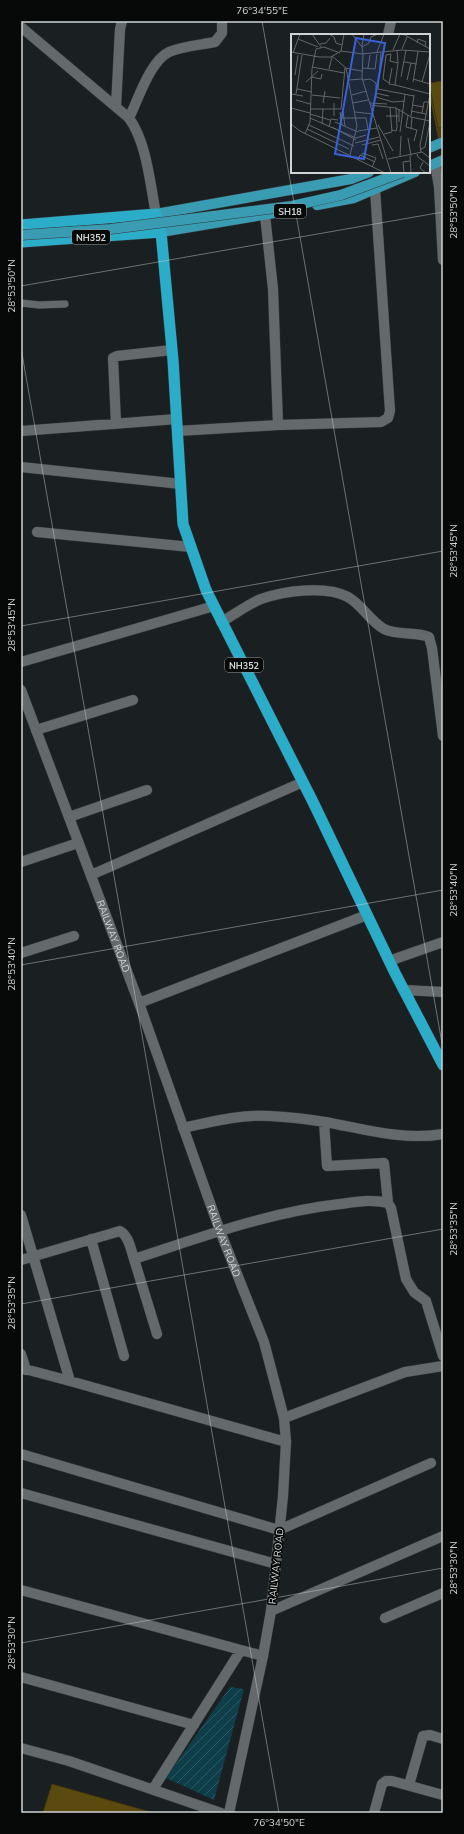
<svg xmlns="http://www.w3.org/2000/svg" width="464" height="1834" font-family="Mulish,sans-serif">
	<style>
		.garden { fill: url(#garden-furrows) }
		.lines { fill: none; stroke-linecap: round; stroke-linejoin: round }
		.service-casing { stroke: #363a3b; stroke-width: 8 }
		.minor-casing { stroke: #363a3b; stroke-width: 11 }
		.tertiary-casing { stroke: #363a3b; stroke-width: 11 }
		.primary-casing { stroke: #363a3b; stroke-width: 11 }
		.trunk-casing { stroke: #363a3b; stroke-width: 12 }
		.service { stroke: #646a6c; stroke-width: 7 }
		.minor { stroke: #646a6c; stroke-width: 10 }
		.tertiary { stroke: #646a6c; stroke-width: 10 }
		.primary { stroke: #399cb2; stroke-width: 10 }
		.trunk { stroke: #2badc9; stroke-width: 11 }
		.primary-bridge-casing { stroke: #363a3b; stroke-width: 11; stroke-linecap: butt }
		.primary-bridge { stroke: #399cb2; stroke-width: 10 }
		.wall { fill: #4e400e }
		.building { fill: #5b4a10; stroke: #40340b }
		.ticks { fill: none; stroke: #d1d4d5; stroke-width: 1; stroke-opacity: 0.45 }
		.labels { text-anchor: middle; dominant-baseline: central; stroke-width: 3.5; stroke-linejoin: round; paint-order: stroke }
		.shield { fill: #070909; stroke: #949798; stroke-width: 1 }
		.shield-label { font-size: 9px; font-weight: bold; fill: #d1d4d5 }
		.street-label { font-size: 10px; fill: #d1d4d5; stroke: #070909 }
		.inset-road { fill: none; stroke: #636769; stroke-width: 1 }
		.view { fill: #3862d8; fill-opacity: 0.15; stroke: #3862d8; stroke-width: 2 }
		.inset-edge { fill: none; stroke: #d1d4d5; stroke-width: 2 }
		.neatline { fill: none; stroke: #d1d4d5; stroke-width: 1.5 }
		.ticks-label { font-size: 10px; text-anchor: middle; fill: #d1d4d5 }
	</style>
	<defs>
		<pattern id="garden-furrows" width="10" height="10" patternUnits="userSpaceOnUse"><rect width="10" height="10" fill="#0e3e4a"/><path d="M-1 1l2-2M0 10L10 0M9 11l2-2" fill="none" stroke="#305963"/></pattern>
	</defs>
	<rect width="100%" height="100%" fill="#1a1f21"/>
	<path class="garden" d="M230,1687L244,1689L214,1800L166,1778Z"/>
	<g class="lines">
		<g class="service-casing">
			<path id="service" d="M21,303L39,305L65,304"/>
		</g>
		<g class="minor-casing">
			<path id="minor" d="M21,27L129,118C147,143 150,184 156,214
				M116,107L120,29L122,21
				M129,118C138,100 150,61 169,52C183,46 200,45 215,42L222,33V21
				M435,164L439,187L443,260
				M265,215L273,289L278,425
				M116,423L113,358L117,356L172,350
				M21,431L177,419
				M178,431L278,425L381,422L388,418L390,411L375,189
				M21,467L181,484
				M37,532L191,547
				M221,622C234,615 248,604 261,599C284,591 326,585 348,597C362,605 370,621 384,629C398,636 415,631 429,637L432,648L443,736
				M21,662L214,606
				M36,730L133,700
				M69,817L147,790
				M21,862L78,843
				M91,875L303,782
				M21,953L74,936
				M389,961L443,942
				M404,990L443,992
				M139,1003L367,915
				M324,1122L327,1166L384,1163L388,1203
				M183,1128C211,1122 241,1114 270,1116C288,1117 307,1119 325,1122C364,1129 404,1141 443,1134
				M21,1215L70,1381
				M91,1239L124,1356
				M134,1259L157,1334
				M21,1260L120,1231C129,1236 131,1250 134,1259C202,1237 269,1212 340,1204C356,1202 372,1199 388,1203L391,1208L406,1279L414,1292L426,1301L443,1356
				M21,1354L26,1370
				M21,1368L70,1381L286,1442
				M284,1418L405,1372L443,1366
				M21,1454L279,1530L431,1463
				M21,1493L276,1564
				M21,1590L263,1656
				M271,1611L443,1536
				M385,1618L443,1593
				M21,1677L194,1725
				M409,1785L423,1736L430,1735L443,1739
				M153,1789L241,1650
				M374,1813L382,1784L386,1781H392L443,1795"/>
		</g>
		<g class="tertiary-casing">
			<g id="tertiary">
				<path d="M388,35L391,21"/>
				<path id="s1" d="M21,690L139,1003L220,1231L264,1342L284,1418L286,1442L283,1496L271,1611L263,1656L229,1813"/>
				<path d="M21,1748L69,1761L221,1813"/>
			</g>
		</g>
		<g class="primary-casing">
			<path id="primary" d="M429,148L443,142
				M429,166L443,160
				M317,205L354,198L415,172
				M156,214L351,179L369,172
				M161,232L293,210"/>
		</g>
		<g class="trunk-casing">
			<path id="trunk" d="M21,225L156,214L161,232L173,360L183,524L206,590L214,606L313,802L395,973L443,1065
				M21,242L161,232"/>
		</g>
		<use href="#service" class="service"/>
		<use href="#minor" class="minor"/>
		<use href="#tertiary" class="tertiary"/>
		<use href="#primary" class="primary"/>
		<use href="#trunk" class="trunk"/>
		<g class="primary-bridge-casing">
			<path id="primary-bridge" d="M21,235L111,229L292,206L341,195L403,172"/>
		</g>
		<use href="#primary-bridge" class="primary-bridge"/>
	</g>
	<path class="wall" d="M443,81V137L438,138L429,93V83Z"/>
	<path class="building" d="M443,81V127L438,128L429,83Z
		M52,1784L154,1813H48L43,1812Z"/>
	<path class="ticks" d="M262,21L443,1049M21,286L443,212M21,348L279,1813M21,626L443,551M21,965L443,890M21,1304L443,1229M21,1643L443,1568"/>
	<g class="labels">
		<g class="shield">
			<rect x="274" y="204" width="32" height="14" rx="3"/>
			<rect x="72" y="230" width="38" height="14" rx="3"/>
			<rect x="225" y="658" width="38" height="14" rx="3"/>
		</g>
		<g class="shield-label">
			<text x="290" y="211">SH18</text>
			<text x="91" y="237">NH352</text>
			<text x="244" y="665">NH352</text>
		</g>
		<g class="street-label">
			<text stroke="none"><textPath href="#s1" startOffset="263">RAILWAY ROAD</textPath></text>
			<text stroke="none"><textPath href="#s1" startOffset="587">RAILWAY ROAD</textPath></text>
			<text transform="translate(276 1566) rotate(-84)">RAILWAY ROAD</text>
		</g>
	</g>
	<g transform="translate(291 34)">
		<rect width="139" height="139" fill="#1a1f21"/>
		<path class="inset-road" d="M21,0L30,13M38,0L43,3L45,9L51,11M61,0L71,13L72,20M112,0L139,15M7,5L27,13M126,9L127,5L135,8L134,12M29,10L35,9L39,4M71,12L73,0M71,13L78,9L80,3L87,0M111,15L116,3M102,16L109,0M106,16L107,29L104,51L139,60M50,17L53,0M0,18L28,23H40L50,17L72,20L71,44L100,139M86,18L93,0M2,19L9,0M90,19L87,55L123,62M71,20L111,16L139,18M41,22L55,34L66,92L59,121M113,28L126,30M21,33L53,39M71,34L84,35L86,20M77,34L79,21M101,34L98,50L104,51M38,35L41,23M4,41L7,21M21,43L30,45L31,40M110,43L115,16M122,45L139,50M58,46L71,45M72,46L79,45L85,49V63L102,68L114,67M116,46L120,29M15,48L27,37M122,48L127,17M131,48L139,20M98,49L92,45L95,21L100,20L99,27L107,29M6,55L21,58M84,59L98,62M0,60L12,62M5,60L11,21M21,61L49,64M61,61L75,57M5,66L19,70M32,69L34,57M43,69V82M62,69L77,66M79,69L96,70M79,71L105,74L120,83L139,87M121,71L133,73M0,74L19,79M19,75H50L54,34L71,37M108,75V88M52,77L54,92M120,77L135,80M49,78L51,91M64,78L82,80M131,79L133,68H137M19,80L39,86M117,81L115,93L126,96L123,107M95,82H108M120,82L123,61M19,84L65,104L75,101M48,84H75L77,95M134,86L139,60M44,88L67,98M0,90L9,97L94,139M31,90L32,75M18,91L63,112M87,91L102,117M38,93L40,85L47,86M41,93L65,106M16,95L58,115M120,95L121,83M101,96L105,97L106,93L105,74M67,97L86,94M109,98L114,60M14,100L19,88L21,35L25,15L33,13L49,19M93,100L101,98L99,74M117,104L120,122M64,109L88,103M71,111L90,106M81,111L87,110L92,125M129,116L134,113L139,88M130,118L129,111L134,86M126,120L127,123L139,132M70,122L72,119L85,124L81,133M109,122L110,102M119,122L120,139M97,125L131,118L139,124M67,126L69,121L84,128M132,128L129,134L135,139M113,139L112,128L119,127"/>
		<path class="view" d="M65,4L94,9L73,125L44,120Z"/>
		<rect width="139" height="139" class="inset-edge"/>
	</g>
	<rect width="464" height="1834" fill="none" stroke="#070909" stroke-width="44"/>
	<rect x="22" y="22" width="420" height="1790" class="neatline"/>
	<g class="ticks-label">
		<text x="262" y="14">76°34'55"E</text>
		<text transform="translate(453 212) rotate(-90)" y="4">28°53'50"N</text>
		<text transform="translate(11 286) rotate(-90)" y="4">28°53'50"N</text>
		<text transform="translate(453 551) rotate(-90)" y="4">28°53'45"N</text>
		<text transform="translate(11 625) rotate(-90)" y="4">28°53'45"N</text>
		<text transform="translate(453 890) rotate(-90)" y="4">28°53'40"N</text>
		<text transform="translate(11 964) rotate(-90)" y="4">28°53'40"N</text>
		<text transform="translate(453 1229) rotate(-90)" y="4">28°53'35"N</text>
		<text transform="translate(11 1303) rotate(-90)" y="4">28°53'35"N</text>
		<text transform="translate(453 1568) rotate(-90)" y="4">28°53'30"N</text>
		<text transform="translate(11 1643) rotate(-90)" y="4">28°53'30"N</text>
		<text x="279" y="1826">76°34'50"E</text>
	</g>
</svg>
